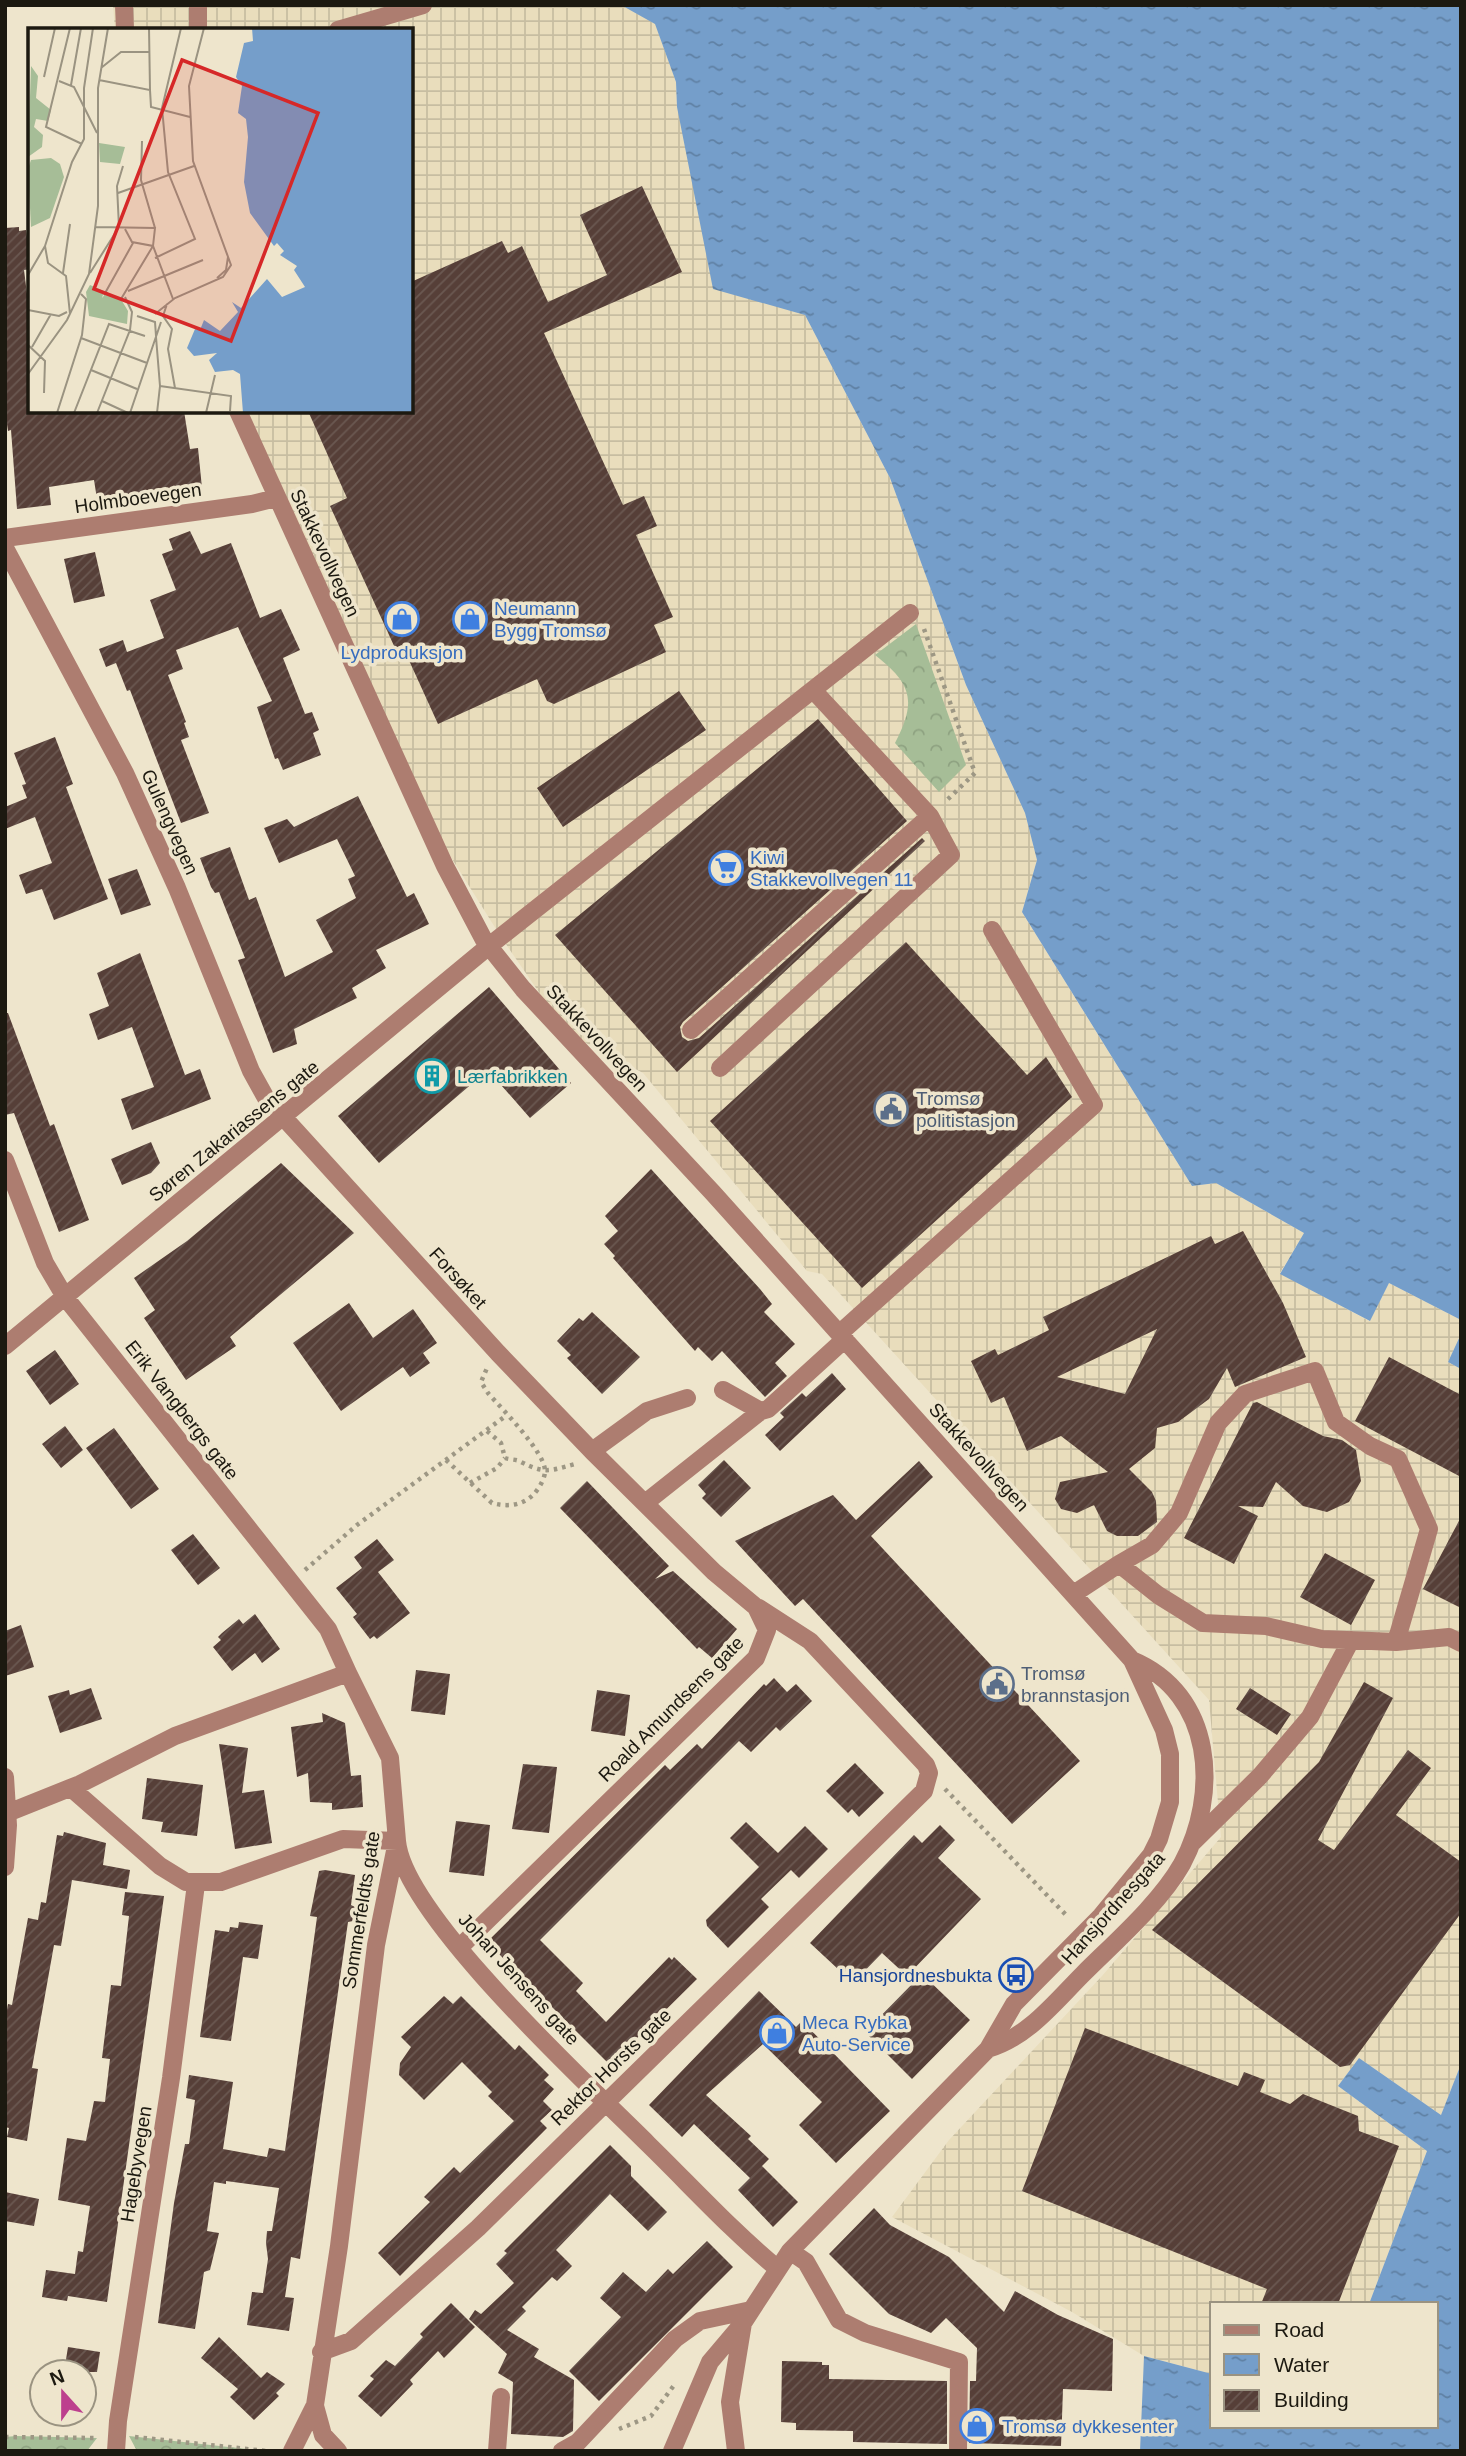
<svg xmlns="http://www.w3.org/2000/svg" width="1466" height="2456" font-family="Arial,sans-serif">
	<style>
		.industrial { fill: url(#industrial-grid) }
		.forest { fill: url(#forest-crowns) }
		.water { fill: url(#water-ripples) }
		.building { fill: url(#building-hatch); fill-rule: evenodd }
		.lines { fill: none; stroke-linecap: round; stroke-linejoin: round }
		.path { stroke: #9d9784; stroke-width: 4.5; stroke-dasharray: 3.5 5; stroke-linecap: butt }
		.minor { stroke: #ad7d70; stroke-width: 18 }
		.labels { text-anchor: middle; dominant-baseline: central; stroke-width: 7; stroke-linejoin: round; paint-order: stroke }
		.street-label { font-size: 19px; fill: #1c1910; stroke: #eee5cc }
		.shop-label { font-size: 19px; fill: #366cbe; stroke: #eee5cc; text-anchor: start }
		.culture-label { font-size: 19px; fill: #0d838f; stroke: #eee5cc; text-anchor: start }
		.service-label { font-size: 19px; fill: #4e5e75; stroke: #eee5cc; text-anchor: start }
		.transit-label { font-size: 19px; fill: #164399; stroke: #eee5cc; text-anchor: end }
		.inset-road { fill: none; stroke: #9a9381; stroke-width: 2 }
		.view { fill: #d62828; fill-opacity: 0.15; stroke: #d62828; stroke-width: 3.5 }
		.inset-edge { fill: none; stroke: #1c1910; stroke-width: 3.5 }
	</style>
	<defs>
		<pattern id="industrial-grid" width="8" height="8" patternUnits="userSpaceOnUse" patternTransform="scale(1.75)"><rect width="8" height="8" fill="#e9ddbc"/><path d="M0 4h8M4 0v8" fill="none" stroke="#c7bda1"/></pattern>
		<pattern id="forest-crowns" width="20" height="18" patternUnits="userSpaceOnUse" patternTransform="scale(1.75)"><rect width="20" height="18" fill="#a6bd97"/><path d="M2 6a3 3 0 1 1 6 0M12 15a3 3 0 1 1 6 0" fill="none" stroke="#8ea281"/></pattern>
		<pattern id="water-ripples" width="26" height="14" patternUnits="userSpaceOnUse" patternTransform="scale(1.75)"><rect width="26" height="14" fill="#759eca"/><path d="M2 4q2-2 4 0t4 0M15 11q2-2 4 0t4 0" fill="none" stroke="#5f80a3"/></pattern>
		<pattern id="building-hatch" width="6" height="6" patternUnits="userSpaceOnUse" patternTransform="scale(1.75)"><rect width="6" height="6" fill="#563f38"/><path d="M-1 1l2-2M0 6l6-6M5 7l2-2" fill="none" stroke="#6a5851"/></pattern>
	</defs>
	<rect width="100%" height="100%" fill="#eee5cc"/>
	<path class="industrial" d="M113,5H621L655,23L676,82L677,107L805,315L890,478L966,685L1025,813L1037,860L1022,912L1087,1017L1192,1186L1216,1183L1304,1233L1280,1273L1369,1321L1389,1283L1461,1320V1334L1448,1362L1461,1369V2064L1441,2115L1359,2058L1338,2086L1427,2151L1369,2304H1212V2374L1144,2356L1072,2312L892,2217L949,2140L1102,1976L1221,1837L1209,1700L822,1274L807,1271L643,1073L567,1033L501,937L422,811L245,411H411V30H115Z"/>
	<path class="forest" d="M916,624L966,765L939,792L895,743C917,701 912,684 875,655Z
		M129,2436L264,2451H137Z
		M5,2437L16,2436L97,2438L87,2451H5Z"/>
	<path class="water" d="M621,5H1461V1320L1389,1283L1370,1321L1280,1274L1304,1233L1216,1183L1192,1186L1022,912L1037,860L1025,813L966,685L890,478L805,315L713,289L677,107L676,82L655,24Z
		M1461,1334V1369L1448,1362Z
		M1359,2058L1441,2115L1461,2064V2451H1140L1144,2356L1212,2374V2426H1436V2304H1369L1427,2151L1338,2086Z"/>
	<path class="building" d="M642,186L682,272L544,333L623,505L644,496L657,526L636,535L673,617L654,625L666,652L554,704L547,701L537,679L438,724L402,645L395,648L330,506L347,498L308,411H411V282L502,241L508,253L522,246L548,302L607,275L580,215Z
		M19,227V231L26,230L30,258V269L24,270L30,318V411H184L190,449L198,448L202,488L167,492V489L97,499L94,480L49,487L51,505L17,509L11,430L8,431L5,410V228Z
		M190,531L201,554L231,543L260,618L281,609L300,650L283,658L305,714L312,712L319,730L313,733L321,755L283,770L278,758L275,759L257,707L272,701L238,627L176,650L183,669L168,675L186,722L184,723L189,737L181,740L209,813L181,823L130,690L127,691L116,663L106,667L99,649L123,640L127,652L164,638L150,600L176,590L162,554L173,550L169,539Z
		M95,552L105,596L74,603L64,559Z
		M679,691L706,730L563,827L537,788Z
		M818,719L907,821L683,1022L680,1027L682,1037L688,1041L699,1038L922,838L925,841L677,1072L555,935Z
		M55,737L73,784L66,787L108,899L54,920L42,889L26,894L19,875L52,863L35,817L5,829V807L27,798L22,785L26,784L14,753Z
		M358,796L407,897L414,893L429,924L376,950L386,968L352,988L357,998L294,1029L297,1044L273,1053L238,960L245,958L219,892L215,893L211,887L200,858L230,847L249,900L256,897L285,977L333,952L316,920L356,898L348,879L355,876L337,839L279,863L264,828L287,819L294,827Z
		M137,869L151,905L121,915L108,879Z
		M906,942L1027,1075L1046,1057L1072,1097L862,1288L710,1121Z
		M140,953L185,1075L200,1069L211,1099L132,1130L121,1099L154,1087L132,1027L98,1040L89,1014L109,1006L97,973Z
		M489,987L571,1083L530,1118L488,1070L379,1163L338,1116Z
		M5,1013H8L50,1126L54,1124L89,1220L59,1232L14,1113L5,1115Z
		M151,1142L160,1163L151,1173L122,1185L111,1159Z
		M281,1163L354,1233L230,1337L236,1346L186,1380L144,1318L155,1310L134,1278L187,1241Z
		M651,1169L760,1289L772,1304L764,1312L795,1344L775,1363L787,1376L765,1397L722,1351L712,1361L698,1347L695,1351L613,1258L615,1256L604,1244L618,1231L605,1216Z
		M1243,1231L1283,1303L1306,1357L1235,1387L1227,1368L1209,1399L1178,1422L1157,1428L1155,1448L1129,1469L1152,1492L1156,1501L1157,1522L1138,1536H1117L1107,1531L1094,1505L1077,1513L1061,1509L1055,1499L1060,1482L1108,1472L1061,1436L1027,1451L1004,1397L991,1403L971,1361L995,1349L998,1355L1049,1330L1043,1317L1211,1236L1215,1244ZM1157,1329L1125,1394L1057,1377Z
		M349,1303L373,1338L413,1309L437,1343L423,1353L430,1363L410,1377L403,1367L341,1411L293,1343Z
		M592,1312L640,1357L602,1394L567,1358L571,1355L557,1341L579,1318L583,1321Z
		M55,1350L79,1384L50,1405L26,1371Z
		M1389,1357L1461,1395V1477L1355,1421Z
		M832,1373L846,1389L780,1451L765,1435L784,1417L780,1413L802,1393L806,1397Z
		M1257,1402L1323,1436L1342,1440L1356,1450L1361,1481L1349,1502L1327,1512L1303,1506L1276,1482L1263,1507L1238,1506L1258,1516L1234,1564L1184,1538L1253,1403Z
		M65,1426L83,1450L61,1468L42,1444Z
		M114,1428L159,1489L131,1509L86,1448Z
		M724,1460L751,1488L721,1517L702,1498L706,1494L698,1485Z
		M919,1461L933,1477L871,1536L1080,1761L1012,1824L803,1599L795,1606L735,1541L833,1495L856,1520Z
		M587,1481L669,1566L655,1579L673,1571L737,1629L712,1658L699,1647L697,1649L560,1508Z
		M1461,1517V1608L1423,1589Z
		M193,1534L220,1568L198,1585L171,1550Z
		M377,1539L394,1560L378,1572L410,1613L377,1639L374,1636L370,1639L353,1617L357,1614L336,1588L362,1568L354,1557Z
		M1325,1553L1375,1580L1351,1625L1300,1597Z
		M255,1614L280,1649L262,1663L255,1653L232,1671L213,1647L221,1640L218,1637L222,1633L239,1619L243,1624Z
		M21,1625L34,1667L5,1676V1631Z
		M416,1670L450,1674L445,1715L411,1711Z
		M774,1678L787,1692L796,1684L812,1701L780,1731L776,1727L751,1752L739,1741L540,1940L583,1983L576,1991L606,2022L669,1957L672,1960L674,1957L697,1979L610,2065L487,1942L665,1765L670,1770L697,1744L702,1749L764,1684L766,1686Z
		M1364,1682L1393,1698L1318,1840L1334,1850L1408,1750L1431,1768L1396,1815L1461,1862V1913L1350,2065L1340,2067L1152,1930L1319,1762Z
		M91,1688L102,1719L60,1733L48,1696L69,1690L70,1695Z
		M1250,1688L1291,1714L1277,1735L1236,1709Z
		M597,1690L630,1695L625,1736L591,1731Z
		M322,1713L345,1723L351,1776L361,1775L363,1807L332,1810V1803L310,1802L308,1773L297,1777L291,1727L323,1722Z
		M219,1744L248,1748L242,1793L264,1790L272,1843L235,1849Z
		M855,1763L884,1793L859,1817L852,1809L848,1813L826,1791Z
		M523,1764L557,1767L549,1833L512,1829Z
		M147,1778L203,1785L197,1836L161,1832L163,1822L142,1819Z
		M456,1821L490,1825L484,1876L449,1872Z
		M746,1822L778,1853L805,1826L828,1849L799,1878L791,1870L761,1899L769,1907L728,1948L707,1926L706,1920L759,1867L730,1838Z
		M940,1825L955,1840L938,1858L981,1899L907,1976L882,1953L853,1983L810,1943L914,1835L922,1843Z
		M64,1832L106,1843L103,1865L130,1870L127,1889L72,1880L61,1946L54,1945L32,2068L38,2069L27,2141L7,2137L9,2128L5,2127V2020L8,2004L12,2005L28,1918L38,1920L41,1902L46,1903L57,1835L63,1836Z
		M325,1870L355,1875L351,1905L355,1907L353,1921L348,1922L300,2259L291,2257L285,2297L294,2298L289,2331L247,2325L252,2292L263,2293L268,2259L266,2243L267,2231H272L279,2188L226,2181V2184L214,2182L207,2231L219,2233L210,2270L204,2272L195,2329L158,2323L174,2203L185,2144H189L195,2100L186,2098L189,2075L233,2082L223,2149L267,2157L269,2148L285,2151L317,1917L310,1916L319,1871Z
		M125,1892L164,1896L107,2302L68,2296L67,2301L42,2297L46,2270L75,2274L78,2251L83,2252L90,2206L58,2200L67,2138L86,2141L94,2101L105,2102L110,2059L102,2058L111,1985L121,1986L129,1916L122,1915Z
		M239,1922L263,1925L258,1959L243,1957L231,2041L200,2037L215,1930L229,1932L230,1927L238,1928Z
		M922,1974L970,2020L912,2079L865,2032Z
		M759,1991L796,2027L802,2021L890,2111L836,2163L799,2125L822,2102L763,2044L706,2095L751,2136L748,2139L769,2159L750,2178L694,2124L682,2137L649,2105Z
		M444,1996L453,2004L461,1996L515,2050L519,2045L549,2075L544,2080L554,2089L543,2101L552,2110L540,2121L547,2128L400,2276L378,2253L430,2202L424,2197L454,2167L460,2173L514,2121L488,2096L492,2092L462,2062L424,2100L399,2075L400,2063L411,2047L401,2037Z
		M1085,2028L1238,2086L1244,2072L1265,2080L1260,2092L1290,2104L1303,2094L1358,2116L1359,2131L1399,2146L1338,2304H1261L1267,2289L1022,2191Z
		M610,2145L631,2166V2176L667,2212L648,2231L610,2194L556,2250L572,2266L557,2281L552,2277L522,2307L526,2311L507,2330L539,2349L534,2357L574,2380L573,2431L563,2437L511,2434L513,2382L498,2373L507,2354L469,2319L475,2310L481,2314L514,2283L496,2264L507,2253L504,2251Z
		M762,2166L798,2202L773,2227L738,2190Z
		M5,2192L39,2199L34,2226L5,2221Z
		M874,2208L890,2225L949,2257L1004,2312L1015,2291L1058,2315L1113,2339L1112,2391L1063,2389L1061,2446L969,2443L970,2381H976L977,2348L946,2318L931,2333L889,2314L829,2254Z
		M707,2241L733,2267L599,2401L569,2371L621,2317L600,2298L623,2272L646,2292L668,2269L673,2274Z
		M451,2303L475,2327L444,2358L438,2351L410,2380L413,2384L381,2417L358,2396L374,2379L370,2376L386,2360L395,2366L423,2337L420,2334Z
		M219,2337L261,2378L267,2372L285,2384L276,2393L279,2396L254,2420L230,2397L238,2389L201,2358Z
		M68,2347L100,2352L97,2372H64Z
		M782,2361L822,2362V2365H829V2379L947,2381V2444L853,2442V2431L796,2430V2423L781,2422Z"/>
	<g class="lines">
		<path class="path" d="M924,629L975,773L945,802
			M487,1431L501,1443L505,1458
			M505,1458C510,1460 517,1459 521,1462C545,1474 549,1471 575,1464
			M446,1460L492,1503C507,1507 521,1506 533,1495C538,1490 545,1479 545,1471C545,1452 501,1408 488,1393L481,1382L487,1368
			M470,1483L497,1468L505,1458
			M305,1570L357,1525L507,1415
			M945,1789L1068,1917
			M619,2429L651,2416L675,2384
			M5,2437L95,2438
			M135,2437L266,2451"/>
		<path class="minor" d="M124,5L125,30
			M198,30V5
			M338,30L423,5
			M238,411L445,866L484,940L523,989L713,1193L1132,1660L1164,1730L1170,1754V1802L1159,1839L1151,1855L1101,1916L1014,2004L988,2049L790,2251L743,2323L710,2362L672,2451
			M5,538L252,504L276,498
			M5,548L125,773L177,888L251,1071L266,1098L498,1353L592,1451L714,1572L756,1607L767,1630L756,1658L459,1948
			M691,1030L930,816L813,690
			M720,1068L951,855L930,816
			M5,1160L45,1263L65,1297L328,1629L348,1673
			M840,1333L1094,1105L992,930
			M5,1346L489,946L910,613
			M723,1390L761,1411L768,1409L845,1339
			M592,1451L647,1411L687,1398
			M645,1503L761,1411
			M1119,1564L1152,1545L1179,1513L1218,1423L1245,1394L1315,1371L1336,1422L1370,1446L1398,1459L1429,1529L1396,1642
			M1075,1593L1119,1564L1158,1595L1203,1623L1266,1626L1322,1639L1396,1642L1449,1637L1461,1643
			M5,1777L8,1825L5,1867
			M71,1788L160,1866L186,1882H221L343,1839L397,1841C404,1916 591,2087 648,2144C691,2186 732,2231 778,2269
			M5,1814L80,1784L175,1736L348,1673L390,1758L397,1841L376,1945L339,2246L315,2405L292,2451
			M1193,1842L1260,1776L1310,1717L1351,1640
			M988,2049C1028,2037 1054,2003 1083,1974C1114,1943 1160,1903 1182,1864C1220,1793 1214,1694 1132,1660
			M790,2251L806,2262L839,2320L865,2333L959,2362L958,2451
			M321,2352L351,2341L478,2228L924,1791L929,1773L926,1765L810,1641L759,1608
			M315,2406L323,2435L338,2451
			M116,2451L118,2421L171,2078L196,1884
			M497,2451L501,2397
			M562,2451L578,2442L675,2339L700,2321L751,2310
			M736,2451L730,2402L743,2323"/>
	</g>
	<defs>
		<g id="shop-ring" transform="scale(1.75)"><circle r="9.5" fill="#eee5cc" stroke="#3f7fe0" stroke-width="1.5"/><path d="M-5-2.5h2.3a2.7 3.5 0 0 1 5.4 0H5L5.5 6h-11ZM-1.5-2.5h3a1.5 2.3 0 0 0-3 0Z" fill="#3f7fe0"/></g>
		<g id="supermarket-ring" transform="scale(1.75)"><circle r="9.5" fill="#eee5cc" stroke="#3f7fe0" stroke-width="1.5"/><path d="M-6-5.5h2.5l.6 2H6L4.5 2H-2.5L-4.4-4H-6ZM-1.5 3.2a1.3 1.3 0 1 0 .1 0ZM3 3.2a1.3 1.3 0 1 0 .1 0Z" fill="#3f7fe0"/></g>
		<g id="building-ring" transform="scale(1.75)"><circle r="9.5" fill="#eee5cc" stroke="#0f9aa8" stroke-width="1.5"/><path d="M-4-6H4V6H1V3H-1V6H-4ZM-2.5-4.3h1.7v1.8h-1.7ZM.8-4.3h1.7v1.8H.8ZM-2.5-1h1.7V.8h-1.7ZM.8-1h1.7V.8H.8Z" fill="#0f9aa8"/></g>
		<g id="civic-ring" transform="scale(1.75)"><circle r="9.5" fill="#eee5cc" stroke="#5c6f8a" stroke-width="1.5"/><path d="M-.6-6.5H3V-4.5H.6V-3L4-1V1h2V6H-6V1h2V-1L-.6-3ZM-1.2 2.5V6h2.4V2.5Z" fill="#5c6f8a"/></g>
		<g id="bus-ring" transform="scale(1.75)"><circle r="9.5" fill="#eee5cc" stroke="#1a4fb4" stroke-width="1.5"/><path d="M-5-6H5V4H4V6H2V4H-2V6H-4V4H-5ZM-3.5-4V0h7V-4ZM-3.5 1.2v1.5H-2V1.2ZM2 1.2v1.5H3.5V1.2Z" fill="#1a4fb4"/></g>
	</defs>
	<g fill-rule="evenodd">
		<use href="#shop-ring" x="402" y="619"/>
		<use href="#shop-ring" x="470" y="619"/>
		<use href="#supermarket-ring" x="726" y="868"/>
		<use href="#building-ring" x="432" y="1076"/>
		<use href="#civic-ring" x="891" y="1109"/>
		<use href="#civic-ring" x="997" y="1684"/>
		<use href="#bus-ring" x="1016" y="1975"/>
		<use href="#shop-ring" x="777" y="2033"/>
		<use href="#shop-ring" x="977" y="2426"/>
	</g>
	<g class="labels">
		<g class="street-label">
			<text transform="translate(138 498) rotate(-8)">Holmboevegen</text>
			<text transform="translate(325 553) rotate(65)">Stakkevollvegen</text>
			<text transform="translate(170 822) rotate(66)">Gulengvegen</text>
			<text transform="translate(597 1038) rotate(47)">Stakkevollvegen</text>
			<text transform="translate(234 1131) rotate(-39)">Søren Zakariassens gate</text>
			<text transform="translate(458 1278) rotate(48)">Forsøket</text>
			<text transform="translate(182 1410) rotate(52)">Erik Vangbergs gate</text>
			<text transform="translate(979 1457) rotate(48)">Stakkevollvegen</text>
			<text transform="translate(671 1709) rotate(-45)">Roald Amundsens gate</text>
			<text transform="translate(1113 1908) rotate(-48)">Hansjordnesgata</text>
			<text transform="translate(361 1910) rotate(-81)">Sommerfeldts gate</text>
			<text transform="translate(519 1979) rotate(48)">Johan Jensens gate</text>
			<text transform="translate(611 2067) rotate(-44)">Rektor Horsts gate</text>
			<text transform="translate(136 2164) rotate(-81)">Hagebyvegen</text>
		</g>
		<g class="shop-label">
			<text x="494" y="608">Neumann<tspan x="494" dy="22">Bygg Tromsø</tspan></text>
			<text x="402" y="652" text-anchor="middle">Lydproduksjon</text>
			<text x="750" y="857">Kiwi<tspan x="750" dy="22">Stakkevollvegen 11</tspan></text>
			<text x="802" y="2022">Meca Rybka<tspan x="802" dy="22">Auto-Service</tspan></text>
			<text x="1002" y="2426">Tromsø dykkesenter</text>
		</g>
		<g class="culture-label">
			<text x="457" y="1076">Lærfabrikken</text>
		</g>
		<g class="service-label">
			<text x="916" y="1098">Tromsø<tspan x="916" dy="22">politistasjon</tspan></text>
			<text x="1021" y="1673">Tromsø<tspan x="1021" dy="22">brannstasjon</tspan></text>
		</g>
		<g class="transit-label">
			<text x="992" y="1975">Hansjordnesbukta</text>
		</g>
	</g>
	<g transform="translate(28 28)">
		<rect width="385" height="385" fill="#eee5cc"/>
		<path d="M3,38L10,48L8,70L23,82L20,93L8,91L6,99L15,107L14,119L0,129ZM71,115L97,119L92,136L72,134ZM62,257L76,263L74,270L79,264L94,273L100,283L99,296L61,288L58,264Z" fill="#a6bd97"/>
		<path d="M23,130L32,136L36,149L22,190L3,199L0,141L3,132Z" fill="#a6bd97"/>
		<path d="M224,0H385V385H215L212,346L205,342L187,344L181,332L189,325L166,328L159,320L167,301L172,302L176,292L192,303L210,284L204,274L213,280L239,251L254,269L277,259L266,242L269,238L252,227L256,223L249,215L246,218L222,185L216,154L220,109L218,91L210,85L214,58L208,49L216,15L225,13Z" fill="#759eca"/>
		<path class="inset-road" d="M42,0L18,99L54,116M121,0L122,62M73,40L93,24H121M16,49L27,0M71,52L122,62L123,79L162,89M31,53L46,59L69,105M43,57L53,0M114,113L113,152L127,200M90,165L166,138M68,199L127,200L125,218L93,271M97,201L104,214L125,218L145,271M127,230L167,211L140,144L134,80L153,0M35,245L42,196M62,245L91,199L89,158L95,138M0,247L17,218M189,250L198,242L200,229M100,263L175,232M76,267L105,215M139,276L135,288L144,301L140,321L147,360M0,282L31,288L39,284M42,286L38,248L20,235L17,218L44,134L56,111V60L65,0M127,286L147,270L195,249L203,237L165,133L161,58L176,0M109,288L127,294L128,308M128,309L132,358L129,385M53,310L119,335M0,317L17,333L16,365M4,319L23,286M63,342L109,361M0,346L39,292L61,246L70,178V60L80,0M132,358L203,368L202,383M74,373L100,385M29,385L54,307L58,271L53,266M46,385L81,296L117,308M69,385L102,302L104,284L97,269M102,385L133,294M178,385L187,347"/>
		<path class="view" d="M154,32L290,85L203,313L66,261Z"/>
		<rect width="385" height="385" class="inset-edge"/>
	</g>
	<rect width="1466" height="2456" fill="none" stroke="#1c1910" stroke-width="14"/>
	<rect x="1210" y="2302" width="228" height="126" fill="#eee5cc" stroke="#9a9381" stroke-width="2"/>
	<rect x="1224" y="2325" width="35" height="10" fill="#ad7d70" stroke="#9a9381" stroke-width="2"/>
	<text x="1274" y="2337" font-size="21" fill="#1c1910">Road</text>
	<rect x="1224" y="2354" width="35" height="21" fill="url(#water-ripples)" stroke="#9a9381" stroke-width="2"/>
	<text x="1274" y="2372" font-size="21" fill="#1c1910">Water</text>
	<rect x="1224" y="2390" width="35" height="21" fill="url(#building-hatch)" stroke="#9a9381" stroke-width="2"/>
	<text x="1274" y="2407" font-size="21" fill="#1c1910">Building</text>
	<g transform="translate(63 2393) rotate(339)"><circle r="33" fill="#eee5cc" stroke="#9a9381" stroke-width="2"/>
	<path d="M0-5L12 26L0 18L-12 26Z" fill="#bd408e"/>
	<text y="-10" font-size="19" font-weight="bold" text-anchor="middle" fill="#1c1910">N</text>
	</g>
</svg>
